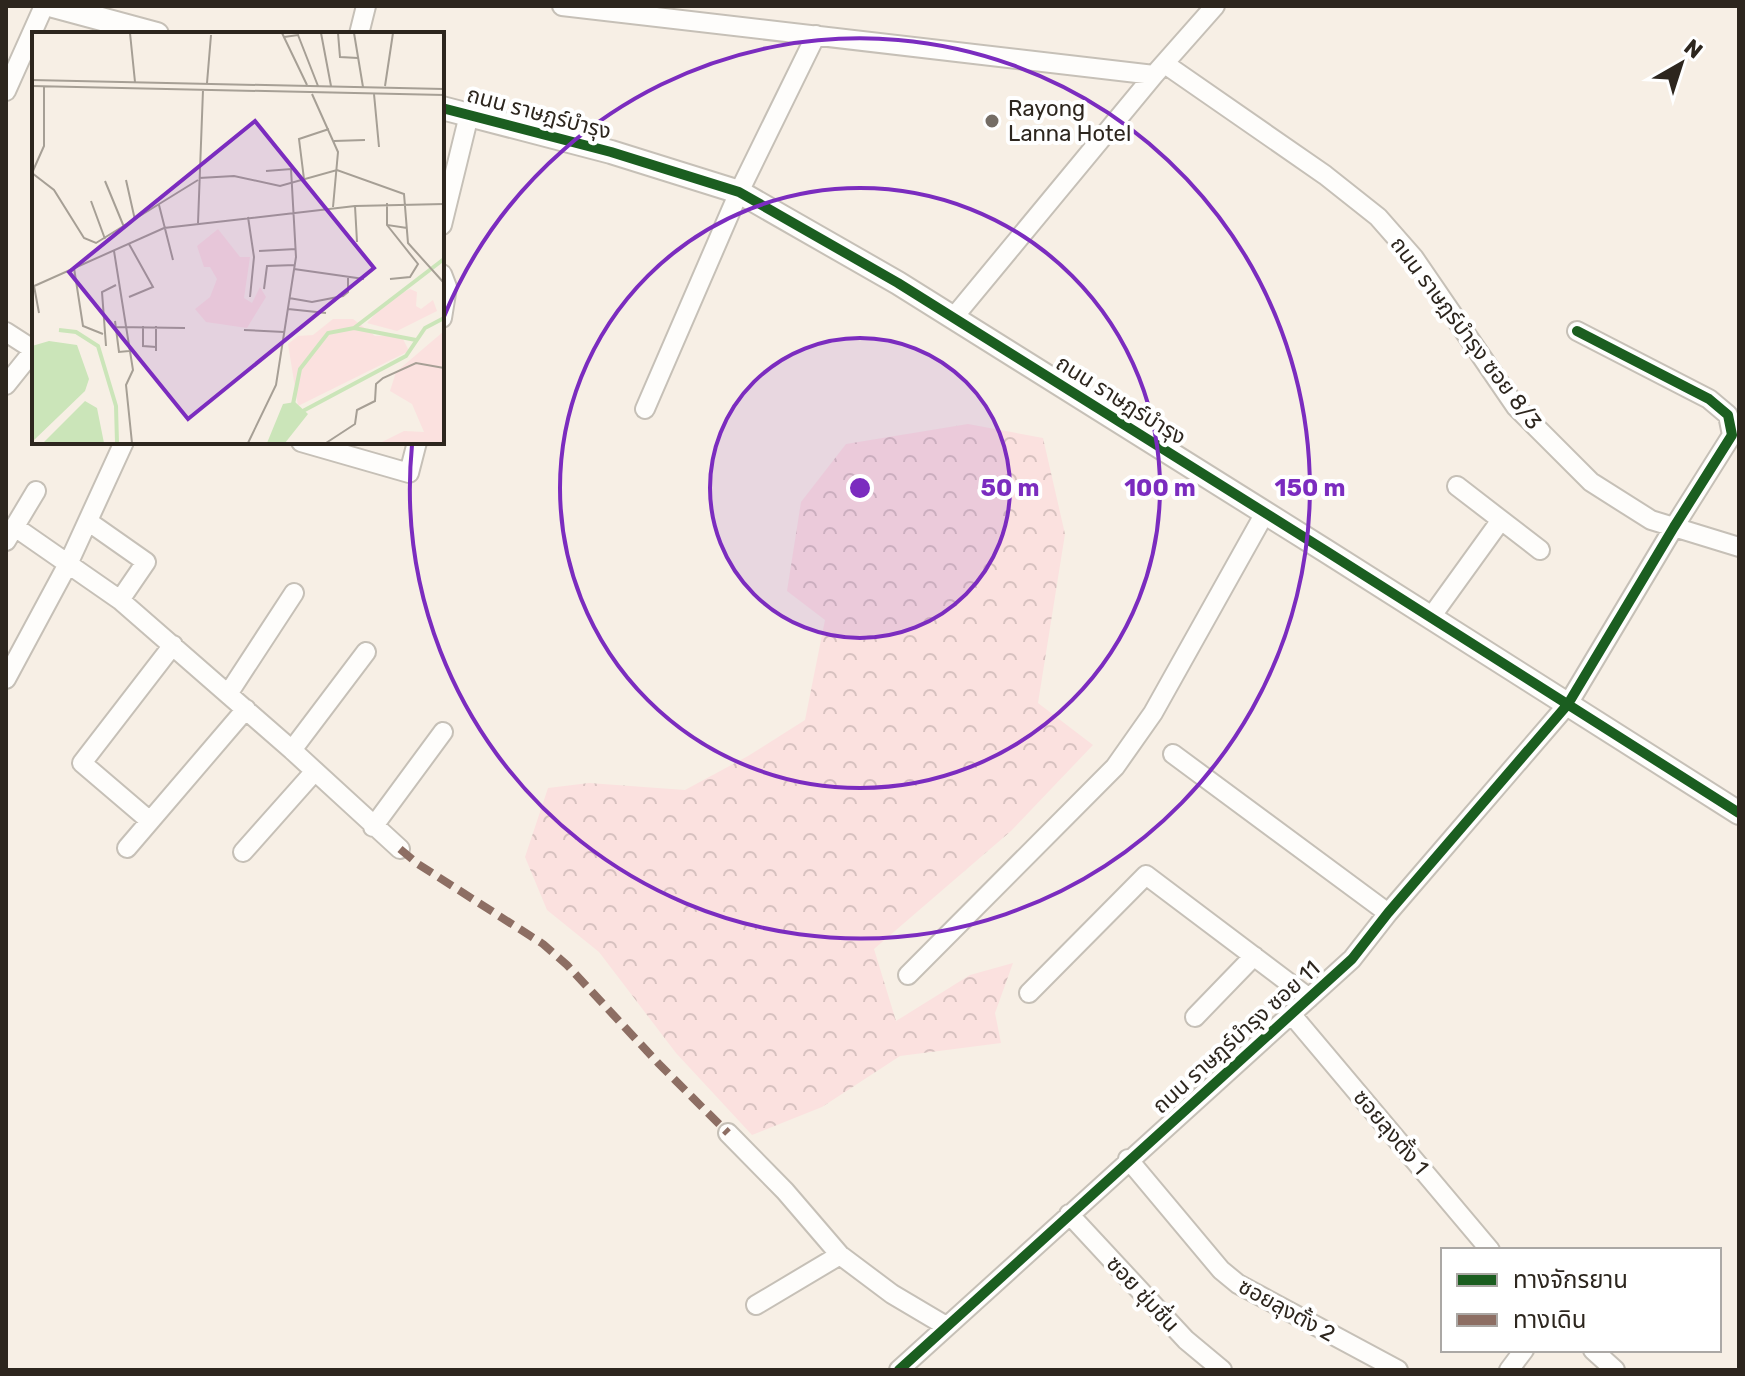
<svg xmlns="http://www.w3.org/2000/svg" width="1745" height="1376" font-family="Rubik,'Noto Sans Thai',sans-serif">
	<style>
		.forest { fill: url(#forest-crowns) }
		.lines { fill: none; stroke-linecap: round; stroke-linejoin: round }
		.minor-casing { stroke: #c6c0b7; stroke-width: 22 }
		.tertiary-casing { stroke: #c6c0b7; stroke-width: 26 }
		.minor { stroke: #fefdfb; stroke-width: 18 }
		.tertiary { stroke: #fefdfb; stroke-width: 22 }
		.quiet { stroke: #8d6e63; stroke-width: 8; stroke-dasharray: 16 8; stroke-linecap: butt }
		.cycleway-casing { stroke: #fff; stroke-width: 15 }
		.cycleway { stroke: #1b5e20; stroke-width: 10 }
		.ring { fill: none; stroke: #7b2cbf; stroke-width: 4 }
		.poi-dot { fill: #746c64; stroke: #fff; stroke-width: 3 }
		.labels { text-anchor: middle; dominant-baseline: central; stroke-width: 8; stroke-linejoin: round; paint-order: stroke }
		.poi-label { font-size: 22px; fill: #2d261e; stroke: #fff; text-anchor: start }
		.street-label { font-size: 22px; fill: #2d261e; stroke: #fff }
		.inset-river { fill: none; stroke: #cbe5b9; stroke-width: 4 }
		.inset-road { fill: none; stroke: #a69f95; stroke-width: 2 }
		.view { fill: #7b2cbf; fill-opacity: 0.15; stroke: #7b2cbf; stroke-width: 4 }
		.inset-edge { fill: none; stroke: #2d261e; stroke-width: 4 }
		.centre { fill: #7b2cbf; stroke: #fff; stroke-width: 4 }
		.ring-label { font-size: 24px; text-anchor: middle; font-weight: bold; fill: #7b2cbf; stroke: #fff; stroke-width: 8; stroke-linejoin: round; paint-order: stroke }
	</style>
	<defs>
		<pattern id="forest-crowns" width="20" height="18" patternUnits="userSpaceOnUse" patternTransform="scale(2)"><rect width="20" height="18" fill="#fbe1df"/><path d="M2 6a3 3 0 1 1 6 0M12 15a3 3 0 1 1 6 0" fill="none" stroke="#d7c1bf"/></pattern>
	</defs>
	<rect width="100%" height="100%" fill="#f7efe5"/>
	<path class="forest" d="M968,424L1043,438L1065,534L1038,703L1093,745L1011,831L874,949L896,1021L970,975L1013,963L995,1013L1001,1043L900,1056L822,1107L752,1135L676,1053L599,952L547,910L525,857L548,788L589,783L685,790L748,756L805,720L825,620L787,591L801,502L846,444Z"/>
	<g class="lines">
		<g class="minor-casing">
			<path id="minor" d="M562,6L1154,75
				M359,34L366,6
				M1165,64L1325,175L1378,217L1414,258L1516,407L1591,482L1651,520L1739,547
				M6,91L44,6
				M442,225L469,115
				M442,274L447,287L442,318
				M953,318L1154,75L1215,6
				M6,332L34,350
				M6,385L34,350
				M645,409L739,192L816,35
				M301,442L409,473L417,442
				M1457,486L1540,550
				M89,522L146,562L120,600
				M15,527L120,600L292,750L400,849
				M6,541L36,491
				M1431,617L1501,520
				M6,679L69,562L124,442
				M228,694L294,593
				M292,750L366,652
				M1173,754L1388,913
				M150,821L82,763L173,645
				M373,827L443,732
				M127,848L246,709
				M243,852L315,771
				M908,975L1115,767L1153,713L1265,513
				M1029,993L1146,875L1309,998
				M1292,1015L1490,1250
				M1195,1017L1254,956
				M728,1133L785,1191L840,1255L892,1294L946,1326
				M1128,1159L1221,1270L1238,1284L1398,1370
				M1069,1214L1186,1340L1222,1370
				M756,1305L840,1255
				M1593,1350L1615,1370
				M899,1370L1352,959L1388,913L1568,704L1674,527L1732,435L1728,415L1709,399L1577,331
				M1509,1370L1524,1350"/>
		</g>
		<g class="tertiary-casing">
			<path id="tertiary" d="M53,6L157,34
				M442,108L611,152L739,192L898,283L1326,551L1739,813"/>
		</g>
		<use href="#minor" class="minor"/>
		<use href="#tertiary" class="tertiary"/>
		<path class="quiet" d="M400,849L418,864L543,944L567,965L659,1064L728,1133"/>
		<g class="cycleway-casing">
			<path id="cycleway" d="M442,108L611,152L739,192L898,283L1326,551L1739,813
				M899,1370L1352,959L1388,913L1568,704L1674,527L1732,435L1728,415L1709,399L1577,331"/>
		</g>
		<use href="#cycleway" class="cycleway"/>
	</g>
	<circle cx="860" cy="488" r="150" fill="#7b2cbf" fill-opacity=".12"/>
	<g class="ring">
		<circle cx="860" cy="488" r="150"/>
		<circle cx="860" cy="488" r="300"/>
		<path d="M443 319A450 450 0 1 1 412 445"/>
	</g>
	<circle class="poi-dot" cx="992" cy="121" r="8"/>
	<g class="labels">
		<g class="poi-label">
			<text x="1008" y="108">Rayong<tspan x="1008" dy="25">Lanna Hotel</tspan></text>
		</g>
		<g class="street-label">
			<text transform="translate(539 113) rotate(15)">ถนน ราษฎร์บำรุง</text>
			<text transform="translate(1466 333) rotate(53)">ถนน ราษฎร์บำรุง ซอย 8/3</text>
			<text transform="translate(1121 400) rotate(32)">ถนน ราษฎร์บำรุง</text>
			<text transform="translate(1236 1037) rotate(-42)">ถนน ราษฎร์บำรุง ซอย 11</text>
			<text transform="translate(1391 1132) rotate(50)">ซอยลุงตั้ง 1</text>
			<text transform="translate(1143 1294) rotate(47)">ซอย ชุ่มชื่น</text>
			<text transform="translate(1287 1310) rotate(29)">ซอยลุงตั้ง 2</text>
		</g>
	</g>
	<g transform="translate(32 32)">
		<rect width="412" height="412" fill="#f7efe5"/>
		<path d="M186,197L208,225H218L212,266L220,271L228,255L234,265L215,296L174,290L163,277L178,265L185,247L178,235H172L165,214ZM378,257L385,260L384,274L389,277L401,268L405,279L365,299L335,291L357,267ZM301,287H321L343,304L369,303L377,319L266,374L256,312L266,304L281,303ZM412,299V411H348L372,399L392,400L380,372L358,359L364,340Z" fill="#fbe1df"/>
		<path d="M17,309L45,313L57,347L53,359L0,410V314ZM53,369L65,376L72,411H11ZM263,370L276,382L253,411H235L251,372Z" fill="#cbe5b9"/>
		<path class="inset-river" d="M322,296L412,227M27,298L44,300L66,314L84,374L85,411M260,377L268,337L296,301L322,296L384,308M269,380L374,324L393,296L412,286"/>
		<path class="inset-road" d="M98,1L103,50M169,1H230M250,1L275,53M289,1L299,54M306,1L308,25L326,26M322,1L331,55M252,5L266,3L286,54M0,48L412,57M175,51L179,3M0,54L412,63M353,54L361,1M280,62L306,120L301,175M342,62L347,115M302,109L333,108M0,141L22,158L52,206L64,211L166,148M0,141L12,114V54M167,146L202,144L248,154L305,138L372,162L376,211L412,251M272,147L267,107L297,97M94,148L103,188M73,149L92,195M59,169L73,207M355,171V193L375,196M127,173L141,228M323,174L325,210M216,185L222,225L218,265M166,191L171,58M355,193L386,232L378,245L358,247M97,212L121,255L97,265M82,219L101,338L94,353L100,411M227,219L264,217M42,236L51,294L71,302M262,237L332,247M2,254L7,281M0,255L132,196L323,174L412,172M232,257L235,234L263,233M257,266L280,270L311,264L316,260V246M256,277L294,281M83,289L87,320L97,319M111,294V314L124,315M84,295L153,296M212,298L252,300M74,314L70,260L84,253M124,319V294M216,411L244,353L264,225L259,137L234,139M294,411L323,392L325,378L343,369L344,352L351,346L384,331L412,336"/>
		<path class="view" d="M223,89L342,236L156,387L37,240Z"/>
		<rect width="412" height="412" class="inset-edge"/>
	</g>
	<circle cx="860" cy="488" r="12" class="centre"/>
	<g class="ring-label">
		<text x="1010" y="496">50 m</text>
		<text x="1160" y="496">100 m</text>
		<text x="1310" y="496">150 m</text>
	</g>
	<rect width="1745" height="1376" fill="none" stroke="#2d261e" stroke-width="16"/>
	<rect x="1441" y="1248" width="280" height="104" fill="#ffffff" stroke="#aba8a5" stroke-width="2"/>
	<rect x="1457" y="1274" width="40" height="12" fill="#1b5e20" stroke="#aba8a5" stroke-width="2"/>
	<text x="1513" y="1288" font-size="24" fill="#2d261e">ทางจักรยาน</text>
	<rect x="1457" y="1314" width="40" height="12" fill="#8d6e63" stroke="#aba8a5" stroke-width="2"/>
	<text x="1513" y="1328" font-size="24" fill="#2d261e">ทางเดิน</text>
	<g transform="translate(1681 64) rotate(39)" stroke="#ffffff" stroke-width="6" paint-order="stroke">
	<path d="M0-6L14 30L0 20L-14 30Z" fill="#2d261e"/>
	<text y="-12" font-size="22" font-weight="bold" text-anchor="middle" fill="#2d261e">N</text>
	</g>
</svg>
